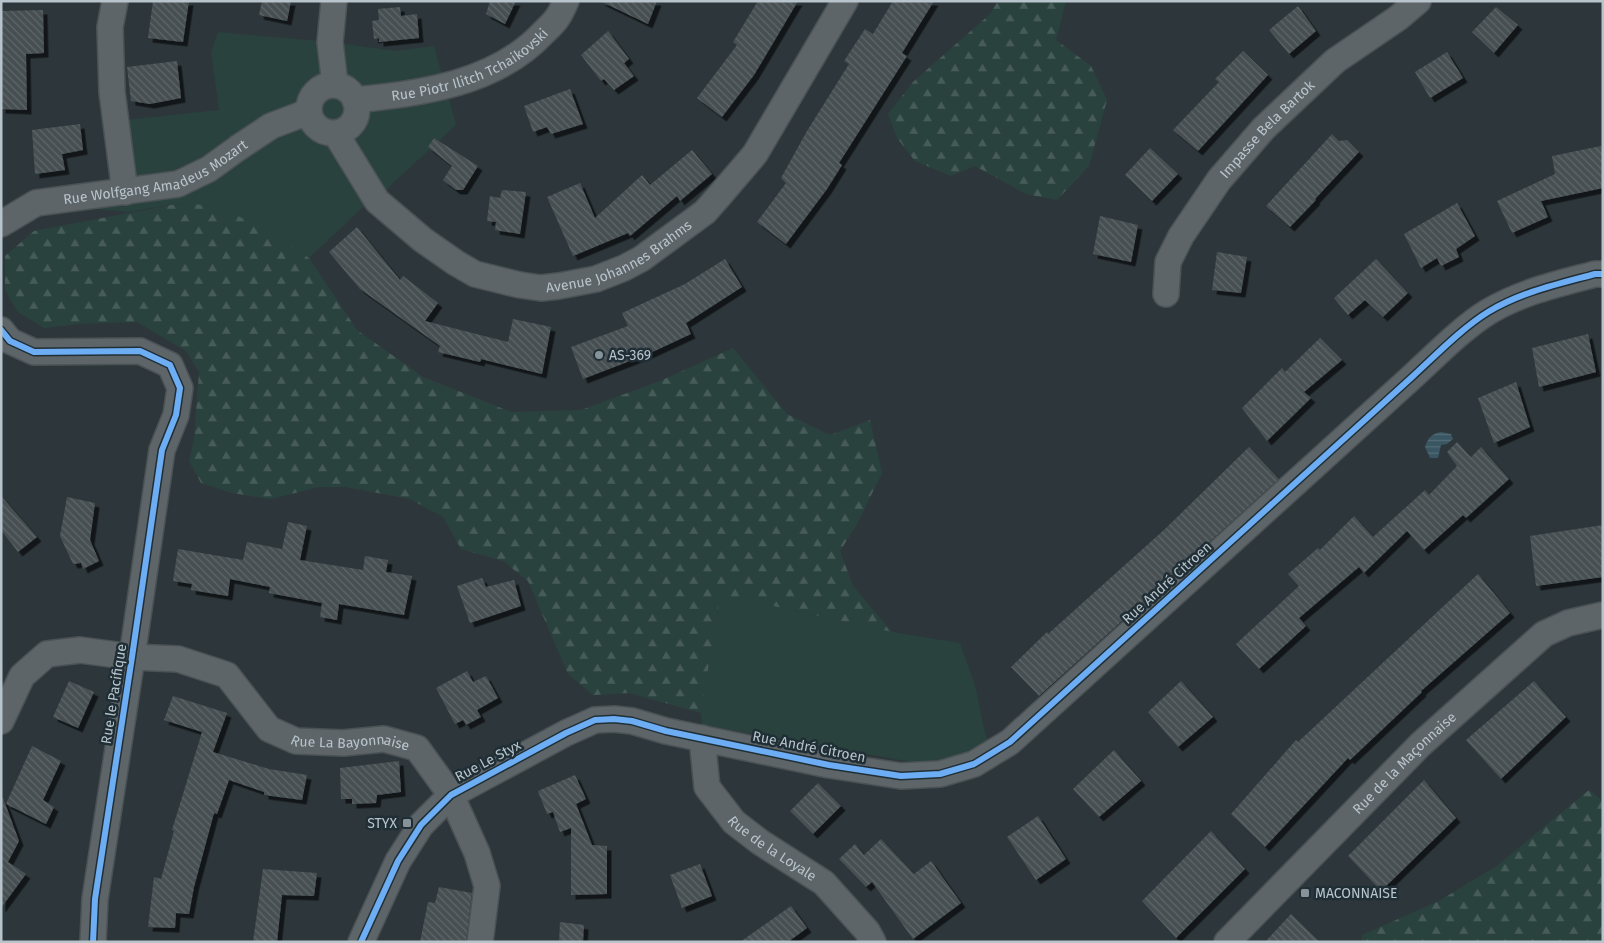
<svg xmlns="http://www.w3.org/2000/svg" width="1604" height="943" font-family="'Fira Sans',sans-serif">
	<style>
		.green { fill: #2a423e }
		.forest { fill: url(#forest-firs) }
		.water { fill: url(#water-rules) }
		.building { fill: url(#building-back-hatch); filter: url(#shadow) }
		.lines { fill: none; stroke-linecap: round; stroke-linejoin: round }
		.minor-casing { stroke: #4b5255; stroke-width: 28 }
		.minor { stroke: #5d6569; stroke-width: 25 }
		.cycleway-casing { stroke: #202f36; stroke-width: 9 }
		.cycleway { stroke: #6dadf4; stroke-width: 6 }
		.poi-dot { fill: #879399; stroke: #202f36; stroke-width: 2 }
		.labels { text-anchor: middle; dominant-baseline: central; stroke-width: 5; stroke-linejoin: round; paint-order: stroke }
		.street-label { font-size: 14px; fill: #b8c4cb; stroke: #202f36 }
		.poi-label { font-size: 14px; fill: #b8c4cb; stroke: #202f36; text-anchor: start }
	</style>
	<defs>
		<pattern id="forest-firs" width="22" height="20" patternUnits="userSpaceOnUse" patternTransform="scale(1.25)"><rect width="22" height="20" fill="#2a423e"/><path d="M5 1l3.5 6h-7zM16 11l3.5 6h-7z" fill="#475c59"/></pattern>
		<pattern id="water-rules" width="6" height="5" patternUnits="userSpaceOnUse" patternTransform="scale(1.25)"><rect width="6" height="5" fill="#3a5663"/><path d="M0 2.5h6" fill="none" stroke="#546d78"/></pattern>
		<pattern id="building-back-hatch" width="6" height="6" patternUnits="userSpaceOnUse" patternTransform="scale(1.25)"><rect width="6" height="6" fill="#464f52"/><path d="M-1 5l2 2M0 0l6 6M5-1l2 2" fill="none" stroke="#5f676a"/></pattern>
		<filter id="shadow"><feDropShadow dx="4.5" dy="4.5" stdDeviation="0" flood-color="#0009"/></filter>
	</defs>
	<rect width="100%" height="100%" fill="#2d373b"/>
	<path class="green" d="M218,32L330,42L396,51L434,46L456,125L394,182L377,201L362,208L309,258L262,228L187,202L128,212L36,203L125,192L116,121L219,110L211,52Z
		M719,602H755L892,632L960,643L975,685L984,729L990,749L953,763L923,764L702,725L701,713Z"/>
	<path class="forest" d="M998,1H1066L1056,40L1091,66L1107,100L1089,166L1057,200L1026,194L975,166L951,176L915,161L897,138L888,114L913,82L990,14Z
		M187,202L228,211L262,228L281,239L309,258L357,330L423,377L511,412L581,410L660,381L733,348L787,414L830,435L870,420L882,473L856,526L840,551L853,586L892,632L755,602H719L701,713L629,693L593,695L568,674L528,581L503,561L461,549L443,517L410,499L345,487H319L271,499L232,493L201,483L189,461L194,440L199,372L186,351L137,322L77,324L44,328L18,312L5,290V256L34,231Z
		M1589,790L1603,801V942H1361L1362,935L1439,901L1498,865Z"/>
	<path class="water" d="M1441,432L1451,434L1453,439L1447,444L1441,445L1438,458H1430L1425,447C1428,438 1431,434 1441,432Z"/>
	<path class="building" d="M153,1H189L183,42L148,38Z
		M262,1H291L287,21L259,15Z
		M490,1H516L505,24L486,14Z
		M600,1H657L648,24Z
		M758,1H798L754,75L722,117L697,98L737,45L733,42Z
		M893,1H934L902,53L907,56L839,163L842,165L827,189L786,244L757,222L786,183L781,178L807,131L849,64L844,61L865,29L873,34Z
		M1298,6L1316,31L1289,54L1269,30Z
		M400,7L401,16L417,14L419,38L379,42V38L374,39L372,21L379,20L378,9Z
		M1496,7L1518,25L1494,53L1472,32Z
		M43,10L44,53L26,54L27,110L1,109V11Z
		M608,31L629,59L624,63L634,76L614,90L604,79L601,81L581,55Z
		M1243,51L1268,75L1198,151L1173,130L1219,82L1215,79Z
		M1447,52L1463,78L1430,98L1415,72Z
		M177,61L181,98L150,104L131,101L127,67Z
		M570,89L583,124L551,134L547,127L533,132L524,106Z
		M80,124L83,150L62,154L65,170L35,174L32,130Z
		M1332,134L1339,141L1347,140L1359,152L1315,199L1316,200L1290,227L1266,206Z
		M434,138L478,166L463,190H456L443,180L452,166L428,147Z
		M1601,146L1603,155V188L1541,201L1548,217L1512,233L1497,201L1555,174L1552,156Z
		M1150,148L1178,174L1152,201L1125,175Z
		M692,150L712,174L680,201L677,196L630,236L628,233L573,256L547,197L580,183L595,218L642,175L650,185Z
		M502,190L526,192L520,234L495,230L496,222L487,221L490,196L500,198Z
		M1457,203L1475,236L1456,249L1459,257L1441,266L1437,258L1421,268L1404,234Z
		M1100,216L1138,225L1131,262L1093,254Z
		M357,227L400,280L403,276L438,303L425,321L508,342L513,319L551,327L542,374L481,359L480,362L438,352L440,346L360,289L329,252Z
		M1217,252L1247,257L1241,293L1212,290Z
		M725,259L742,287L686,323L691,334L648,354L583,379L571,347L628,326L622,313L685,284Z
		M1376,259L1408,293L1383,317L1365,300L1348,315L1334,298Z
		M1588,334L1596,372L1539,387L1532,348Z
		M1320,338L1342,360L1304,392L1311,398L1267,441L1242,408L1282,368L1285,372Z
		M1516,382L1530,427L1494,443L1478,398Z
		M1457,442L1471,457L1481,447L1509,479L1466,518L1463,515L1424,550L1407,531L1364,573L1359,567L1299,618L1306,626L1259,669L1236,644L1299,586L1288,574L1318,548L1320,550L1354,516L1373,537L1425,490L1429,495L1457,466L1447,452Z
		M1249,447L1279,479L1039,696L1011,667L1047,632L1048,634L1165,529Z
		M1,496L37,537L18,552L1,530Z
		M67,497L95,503L90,540L99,561L83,569L81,563L73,564L60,536Z
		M288,522L307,526L300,560L363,570L365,556L388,560L386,572L412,576L404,615L339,604L337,620L320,617L322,603L269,593L270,587L230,579L228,596L191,590L192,584L173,581L178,549L243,560L247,542L282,549Z
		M1603,525V577L1536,586L1530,536Z
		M1478,574L1510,613L1421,691L1422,692L1350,760L1348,758L1265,847L1231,814L1296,740L1298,742Z
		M482,578L486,587L514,580L521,606L470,623L457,586Z
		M467,671L473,682L486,676L498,698L477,710L481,717L466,725L463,720L455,724L436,688Z
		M69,681L94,692L78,728L53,717Z
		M1181,681L1213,717L1178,747L1148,712Z
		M1534,681L1566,717L1501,779L1466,740Z
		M173,696L227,713L213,752L269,769L307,775L302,800L264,795V792L229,780L217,814L214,813L194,887L189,914L176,913L175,928L148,927L154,877L161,879L174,831L172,830L202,732L164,720Z
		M32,746L61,761L43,800L54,807L46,824L6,804Z
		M1114,750L1141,781L1099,817L1073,789Z
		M399,761L401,792L377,795L376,803L352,804V799H341L340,768Z
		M575,775L586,799L576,804L592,845L607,846V894L571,895V828L560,832L553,812L547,814L538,791Z
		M1424,780L1456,818L1381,891L1348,856Z
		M818,783L841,806L813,834L790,811Z
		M3,798L19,841L8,862L26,874L1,908V799Z
		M1038,816L1066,859L1036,880L1007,837Z
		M1211,831L1245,869L1176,938L1142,901Z
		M881,839L914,874L931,861L961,903L913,939L872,882L866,887L839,859L855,844L864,855Z
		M700,864L712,896L682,908L670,875Z
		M263,869L317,873L314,896L282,895L277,942H253Z
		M439,887L472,893L466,942H420L428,902L435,903Z
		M791,906L807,928L788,942H740Z
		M1291,914L1320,942H1265Z
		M560,922L584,925L583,942H559Z"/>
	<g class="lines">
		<g class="minor-casing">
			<g id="minor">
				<path d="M115,1L110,27L112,92L125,192"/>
				<path d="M334,1L330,42L335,85"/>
				<circle cx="333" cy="109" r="24"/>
				<path id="s1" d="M355,100C422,93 496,84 544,32C548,28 554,23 557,18C561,13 563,7 566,1"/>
				<path id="s2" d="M336,134L377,201L423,240L456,263L475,274L520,285L541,288L559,286L596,279L624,268L641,259L705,212L720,195L755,154L845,1"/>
				<path id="s3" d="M1,224L36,203L178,184L209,169L238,148L271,126L308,112"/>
				<path id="s4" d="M1166,294L1168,262L1181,236L1219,180L1264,128L1335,61L1398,18L1418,1"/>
				<path d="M1,330L10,341L34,352L140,351L170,365L180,388L176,415L162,450L132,657L95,899L93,942"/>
				<path id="s5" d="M1,721L22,676L47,654L80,650L132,657L178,659L227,675L269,729L296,741L343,743L384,739L417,748L451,795L477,853L487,886L480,942"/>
				<path id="s6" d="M702,738L707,787L734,822L760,842L824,883L867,931L873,942"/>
				<path d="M361,942L398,861L421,825L451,795L566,733L595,720L614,719L632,721L666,731L829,765L901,776L940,774L974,764L1010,742L1412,377C1435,356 1462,328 1488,312C1521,292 1558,284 1595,274H1603"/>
				<path id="s7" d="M1227,942L1421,744L1544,634L1568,623L1603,615"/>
			</g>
		</g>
		<use href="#minor" class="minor"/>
		<g class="cycleway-casing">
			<path id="cycleway" d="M1,330L10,341L34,352L140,351L170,365L180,388L176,415L162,450L132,657L95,899L93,942
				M361,942L398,861L421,825L451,795L566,733L595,720L614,719L632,721L666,731L829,765L901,776L940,774L974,764L1010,742L1412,377C1435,356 1462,328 1488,312C1521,292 1558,284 1595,274H1603"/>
		</g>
		<use href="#cycleway" class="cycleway"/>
	</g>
	<g class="poi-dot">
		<circle cx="599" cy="355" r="5"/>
		<rect x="402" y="818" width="10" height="10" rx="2.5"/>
		<rect x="1300" y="888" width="10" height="10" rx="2.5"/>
	</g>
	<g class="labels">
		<g class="street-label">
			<text stroke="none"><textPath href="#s1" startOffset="122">Rue Piotr Ilitch Tchaikovski</textPath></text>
			<text stroke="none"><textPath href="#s4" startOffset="199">Impasse Bela Bartok</textPath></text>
			<text stroke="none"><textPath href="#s3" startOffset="166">Rue Wolfgang Amadeus Mozart</textPath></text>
			<text stroke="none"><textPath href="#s2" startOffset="354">Avenue Johannes Brahms</textPath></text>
			<text transform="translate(1167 583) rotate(-42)">Rue André Citroen</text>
			<text transform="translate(114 694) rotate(-81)">Rue le Pacifique</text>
			<text stroke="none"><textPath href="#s5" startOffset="419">Rue La Bayonnaise</textPath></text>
			<text transform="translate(809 747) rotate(11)">Rue André Citroen</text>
			<text transform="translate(488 761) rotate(-28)">Rue Le Styx</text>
			<text stroke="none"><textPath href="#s7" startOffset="252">Rue de la Maçonnaise</textPath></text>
			<text stroke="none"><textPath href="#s6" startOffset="140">Rue de la Loyale</textPath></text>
		</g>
		<g class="poi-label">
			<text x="609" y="355">AS-369</text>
			<text x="397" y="823" text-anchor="end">STYX</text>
			<text x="1315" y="893">MACONNAISE</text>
		</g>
	</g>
	<rect width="1604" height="943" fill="none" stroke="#b8c4cb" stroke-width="5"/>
</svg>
